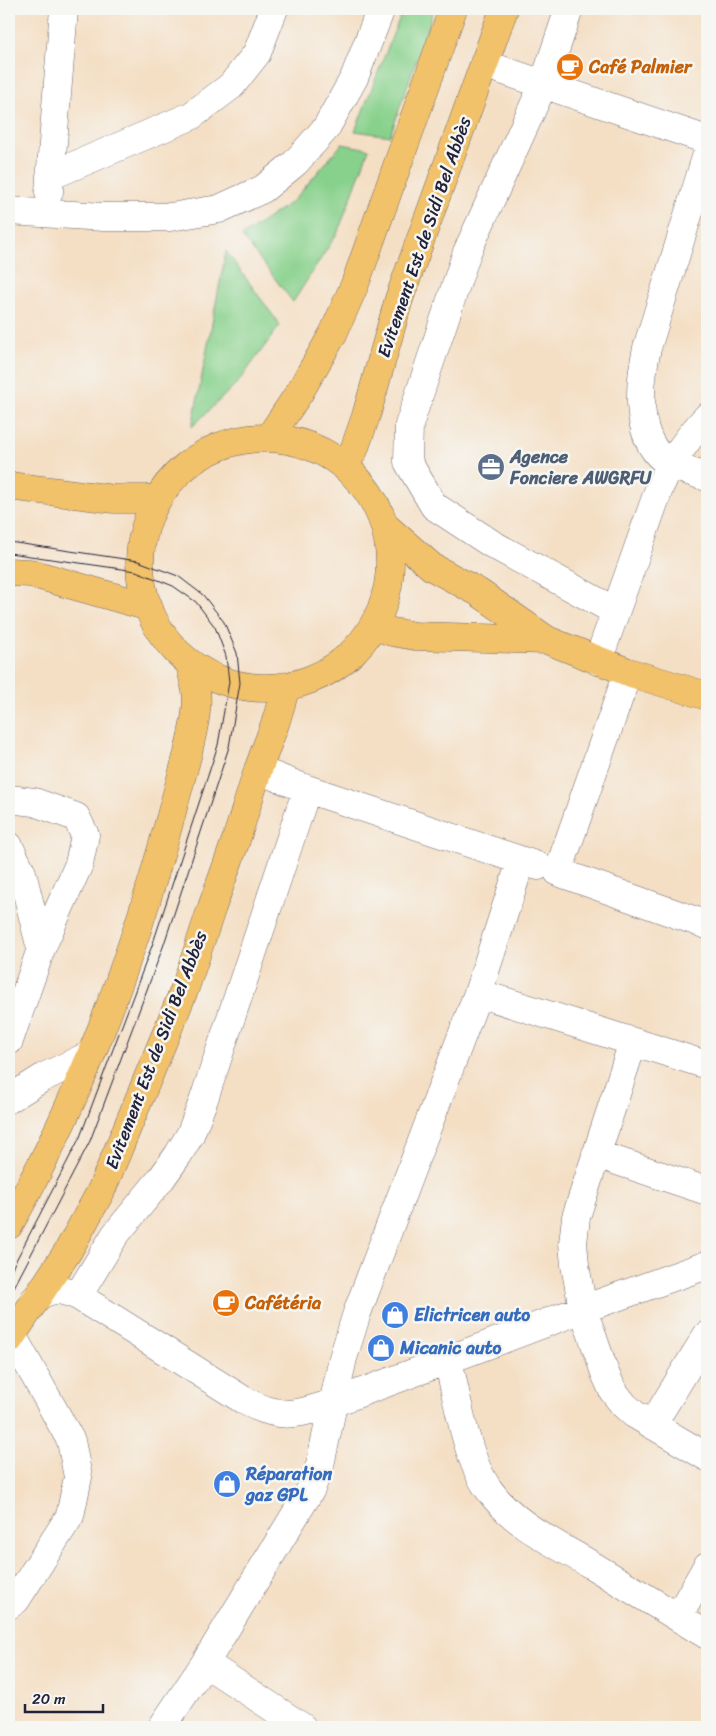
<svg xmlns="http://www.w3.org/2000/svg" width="716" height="1736" font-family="Sriracha,sans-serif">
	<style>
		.green { fill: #88d18c; stroke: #557a64 }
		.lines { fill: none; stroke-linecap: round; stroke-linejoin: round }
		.minor-casing { stroke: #6c646b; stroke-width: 29 }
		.major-casing { stroke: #6c646b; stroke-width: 29 }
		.highway-casing { stroke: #6c646b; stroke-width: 29 }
		.minor { stroke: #fff; stroke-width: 28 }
		.major { stroke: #f2c26a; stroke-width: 28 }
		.highway { stroke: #f2c26a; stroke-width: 28 }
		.tram { stroke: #22223b; stroke-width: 1 }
		.labels { text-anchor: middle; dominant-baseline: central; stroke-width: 5; stroke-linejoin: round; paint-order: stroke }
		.food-label { font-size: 18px; font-weight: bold; fill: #c56008; stroke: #f6f6f2; text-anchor: start }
		.street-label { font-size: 18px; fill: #22223b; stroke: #f6f6f2 }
		.service-label { font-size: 18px; font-weight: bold; fill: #4e5e75; stroke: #f6f6f2; text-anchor: start }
		.shop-label { font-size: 18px; font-weight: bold; fill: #366cbe; stroke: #f6f6f2; text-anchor: start }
	</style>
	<rect width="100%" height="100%" fill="#f6f6f2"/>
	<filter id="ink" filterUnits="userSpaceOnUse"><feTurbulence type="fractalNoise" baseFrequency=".02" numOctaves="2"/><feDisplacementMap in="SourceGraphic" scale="10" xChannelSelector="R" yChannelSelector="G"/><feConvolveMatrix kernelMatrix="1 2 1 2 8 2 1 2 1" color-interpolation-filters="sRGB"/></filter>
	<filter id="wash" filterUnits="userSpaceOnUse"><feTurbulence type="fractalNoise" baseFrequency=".0096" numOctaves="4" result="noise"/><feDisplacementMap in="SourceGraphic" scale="20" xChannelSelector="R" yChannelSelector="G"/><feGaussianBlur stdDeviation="1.12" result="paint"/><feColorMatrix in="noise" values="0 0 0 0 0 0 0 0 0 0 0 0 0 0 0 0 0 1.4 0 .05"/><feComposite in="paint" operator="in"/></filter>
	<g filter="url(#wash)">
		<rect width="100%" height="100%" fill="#f4dfc5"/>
		<path class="green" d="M403,9H434L390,136L355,131Z
			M342,144L369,149L338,232L293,302L242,236L293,201Z
			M226,251L280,325L240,380L192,427Z"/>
	</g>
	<g filter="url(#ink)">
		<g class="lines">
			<g class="minor-casing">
				<path id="minor" d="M569,9L544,83L467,252L409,425L408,462L434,506L492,544L615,611
					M484,64L707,140
					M707,154L647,348C639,384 633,442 670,464C681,470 696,473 707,477
					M50,176L191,116L231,86L257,53L274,9
					M49,192L64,9
					M9,211L104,217H170L219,209L263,189L295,163L326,128L354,78L381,9
					M598,661L660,486C672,459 687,438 707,417
					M628,672L558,872L707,925
					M258,770L307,789L538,866
					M9,799L34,802L76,817L85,835L79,864L41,949L9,1041
					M9,846L22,873L41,949
					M478,993L707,1065
					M633,1042L576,1217L573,1243L575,1265L583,1309L605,1373L613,1391L624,1405L634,1414L707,1457
					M9,1099L44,1077L90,1055
					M596,1154L707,1191
					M78,1296L115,1235L161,1179L178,1155L190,1135L204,1099L307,789
					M35,1299C50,1287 61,1289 78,1296L245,1401C281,1420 296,1415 333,1403L583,1309L707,1265
					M448,1360C457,1397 466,1457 487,1487C511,1523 554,1543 590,1564C629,1588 668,1611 707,1635
					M652,1425L707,1335
					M9,1605L16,1600L70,1516L78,1477L71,1441L12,1335
					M678,1617L707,1566
					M205,1663L302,1727
					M162,1727L205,1663L311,1489L320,1465L343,1358L357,1313L478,993L521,861"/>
			</g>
			<g class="major-casing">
				<path id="major" d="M9,486L114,499H156
					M385,526L432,567L478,592L547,640L628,672L707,696
					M9,572L30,573L149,607
					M374,626L392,632L415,636L547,640"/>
			</g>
			<g class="highway-casing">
				<path id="highway" d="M269,438L299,393L333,334L355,284L453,9
					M140 563a125 125 0 1 1 250 0a125 125 0 1 1-250 0Z
					M344,466L354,450L366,416L399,299L504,9
					M9,1225C78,1103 130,965 167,830C174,804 181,779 188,753C192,733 199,710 196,690C194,681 192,672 190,664
					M9,1340L68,1251L101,1191L185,988L212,907L236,840L258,770L276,721L286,687"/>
			</g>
			<use href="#minor" class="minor"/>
			<use href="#major" class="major"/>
			<use href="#highway" class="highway"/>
			<path class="tram" d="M9,542L138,561L178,576L203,595L224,622L237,653L240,683L229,747L163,947L90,1141L9,1297
				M9,553L136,571L173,586L196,602L215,627L226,656L229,682L218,745L153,943L80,1137L9,1274"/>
		</g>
	</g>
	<defs>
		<g id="cafe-disc" transform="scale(1.4375)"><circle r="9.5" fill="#e8710a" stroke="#f6f6f2"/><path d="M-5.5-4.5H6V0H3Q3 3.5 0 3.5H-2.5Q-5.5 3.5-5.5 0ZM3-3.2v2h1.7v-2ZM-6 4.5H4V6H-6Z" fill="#fff"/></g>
		<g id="office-disc" transform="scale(1.4375)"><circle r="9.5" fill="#5c6f8a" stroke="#f6f6f2"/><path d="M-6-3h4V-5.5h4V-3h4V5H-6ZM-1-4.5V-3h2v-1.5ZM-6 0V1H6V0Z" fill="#fff"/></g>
		<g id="shop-disc" transform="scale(1.4375)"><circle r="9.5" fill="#3f7fe0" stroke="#f6f6f2"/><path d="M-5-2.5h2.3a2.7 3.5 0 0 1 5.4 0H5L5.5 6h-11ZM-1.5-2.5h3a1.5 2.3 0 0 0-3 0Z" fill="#fff"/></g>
	</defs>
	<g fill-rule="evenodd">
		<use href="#cafe-disc" x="570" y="67"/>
		<use href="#office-disc" x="491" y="467"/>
		<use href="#cafe-disc" x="226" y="1303"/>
		<use href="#shop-disc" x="395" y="1315"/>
		<use href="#shop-disc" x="381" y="1348"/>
		<use href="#shop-disc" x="227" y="1484"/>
	</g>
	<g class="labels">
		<g class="food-label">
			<text x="589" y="67">Café Palmier</text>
			<text x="245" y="1303">Cafétéria</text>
		</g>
		<g class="street-label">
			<text transform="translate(424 237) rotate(-71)">Evitement Est de Sidi Bel Abbès</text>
			<text transform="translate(156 1050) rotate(-69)">Evitement Est de Sidi Bel Abbès</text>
		</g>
		<g class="service-label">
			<text x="510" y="457">Agence<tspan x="510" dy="21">Fonciere AWGRFU</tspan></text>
		</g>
		<g class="shop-label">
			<text x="414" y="1315">Elictricen auto</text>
			<text x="400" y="1348">Micanic auto</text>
			<text x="246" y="1474">Réparation<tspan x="246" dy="21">gaz GPL</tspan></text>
		</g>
	</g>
	<rect width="716" height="1736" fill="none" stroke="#f6f6f2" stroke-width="30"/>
	<path d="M25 1704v8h78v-8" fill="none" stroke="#22223b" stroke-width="2.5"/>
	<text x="32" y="1704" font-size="15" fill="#22223b" stroke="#f6f6f2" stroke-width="4" paint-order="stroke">20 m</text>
</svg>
